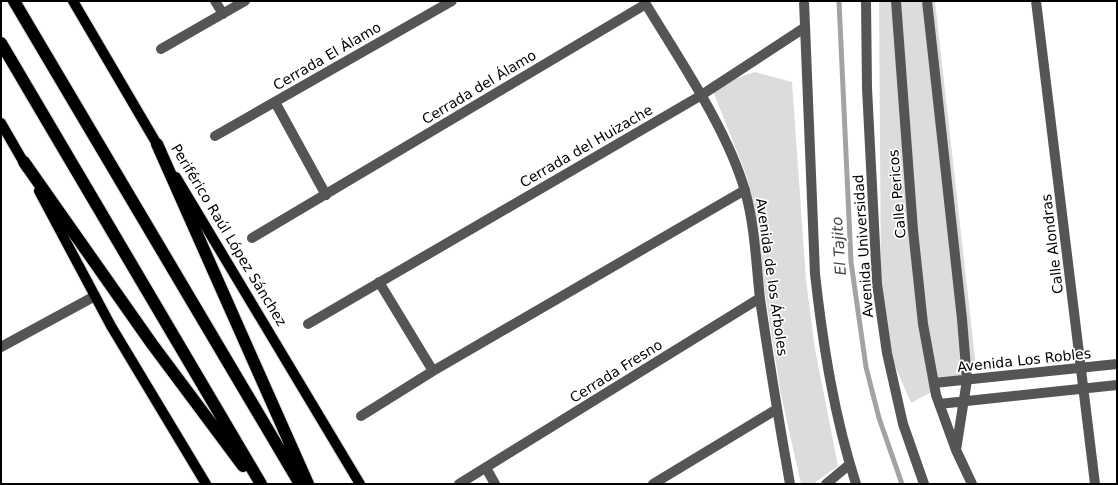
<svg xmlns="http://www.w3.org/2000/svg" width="1118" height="485" font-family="'DejaVu Sans',sans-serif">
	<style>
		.green { fill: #dcdcdc }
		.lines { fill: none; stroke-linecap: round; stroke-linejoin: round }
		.stream { stroke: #a3a3a3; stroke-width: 5 }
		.major-casing { stroke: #dbdbdb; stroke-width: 12 }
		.highway-casing { stroke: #dbdbdb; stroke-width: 14 }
		.minor { stroke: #555; stroke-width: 10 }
		.major { stroke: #000; stroke-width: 10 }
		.highway { stroke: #000; stroke-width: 12 }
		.labels { text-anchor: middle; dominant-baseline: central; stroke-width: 3.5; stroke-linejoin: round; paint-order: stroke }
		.street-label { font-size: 14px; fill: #000; stroke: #fff }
		.water-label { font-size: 15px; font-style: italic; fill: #444; stroke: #fff }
	</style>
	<rect width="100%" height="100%" fill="#fff"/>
	<path class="green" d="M879,1H935L976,367L911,403L892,359L881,286Z
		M755,72L792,82L806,280L815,349L838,466L813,484H801L781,395L747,177L713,91L728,81Z"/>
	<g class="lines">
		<path class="stream" d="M839,1L851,262L866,367L879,418L902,484"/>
		<g class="major-casing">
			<path id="major" d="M73,1L161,151
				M1,123L27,168
				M176,177L360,484
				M39,191L111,326L206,484"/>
		</g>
		<g class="highway-casing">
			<path id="highway" d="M14,1L300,484
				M1,43L261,484
				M157,144L308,484
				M24,162L152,344L243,466"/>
		</g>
		<path class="minor" d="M215,1L223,14
			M644,1C678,58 727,128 745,191C755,226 756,263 760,299C769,361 779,422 790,484
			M804,1L815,274C823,345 834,416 856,484
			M866,1L867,88L877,284L887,353L903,424L924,484
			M896,1L913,230L923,324L936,395L956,450L972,484
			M927,1L962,319L967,380L956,450
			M1036,1L1095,484
			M161,49L245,1
			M275,102L326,195
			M215,136L452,1
			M252,238L646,4
			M379,282L433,371
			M308,324L700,96L804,28
			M1,347L95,296
			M934,383L1117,364
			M939,404L1117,385
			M361,416L433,371L745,190
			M486,468L495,484
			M459,484L760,298
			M653,484L777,409
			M826,484L850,464"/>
		<use href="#major" class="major"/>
		<use href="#highway" class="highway"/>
	</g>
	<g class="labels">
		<g class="street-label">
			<text transform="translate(327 56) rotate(-30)">Cerrada El Álamo</text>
			<text transform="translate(479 87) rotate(-31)">Cerrada del Álamo</text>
			<text transform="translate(586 146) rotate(-30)">Cerrada del Huizache</text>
			<text transform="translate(897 194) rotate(-95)">Calle Pericos</text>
			<text transform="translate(229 235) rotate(59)">Periférico Raúl López Sánchez</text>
			<text transform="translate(1052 244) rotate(-97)">Calle Alondras</text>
			<text transform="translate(863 246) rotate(-94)">Avenida Universidad</text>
			<text transform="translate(772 277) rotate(82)">Avenida de los Árboles</text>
			<text transform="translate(1024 360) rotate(-6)">Avenida Los Robles</text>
			<text transform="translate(616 371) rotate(-32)">Cerrada Fresno</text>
		</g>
		<g class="water-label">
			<text transform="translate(839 246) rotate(-94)">El Tajito</text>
		</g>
	</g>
	<rect width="1118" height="485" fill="none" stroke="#000000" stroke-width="4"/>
</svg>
